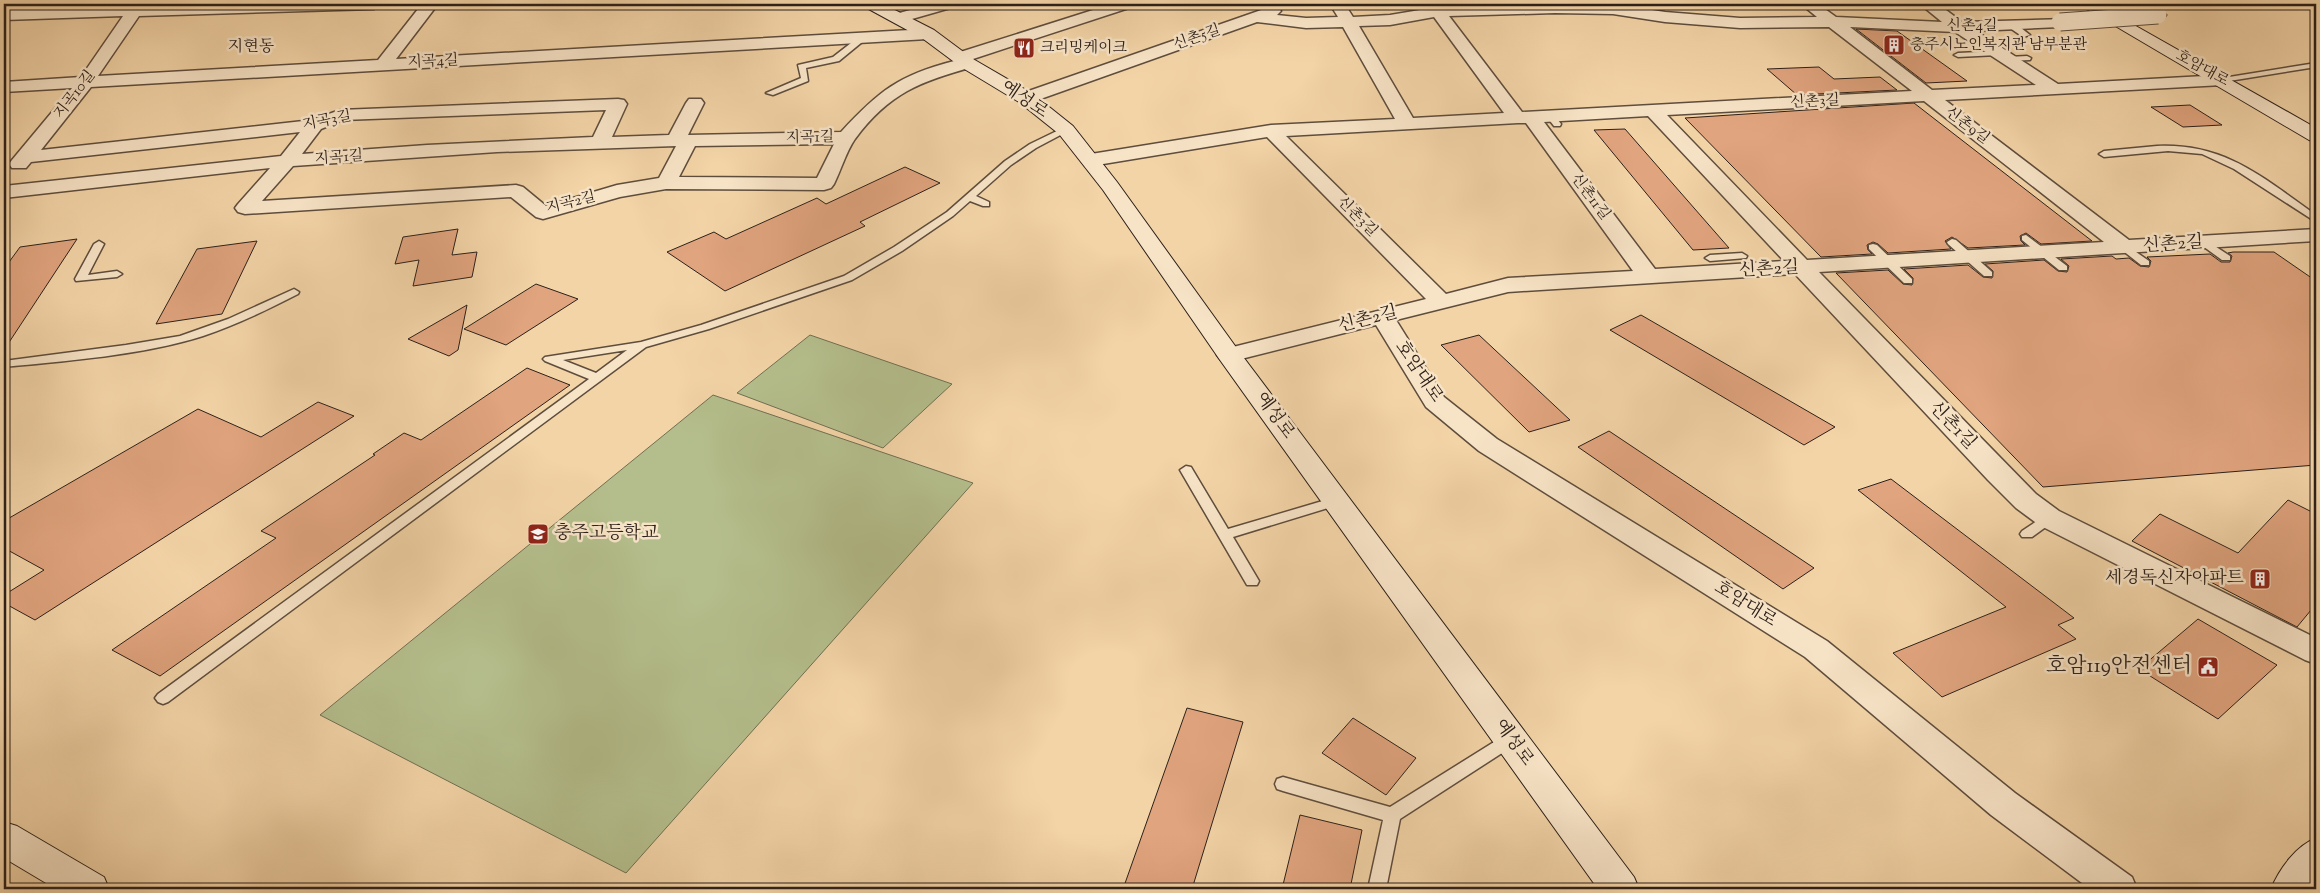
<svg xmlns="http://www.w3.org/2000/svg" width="2320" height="893" font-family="'Sorts Mill Goudy','Noto Serif KR',serif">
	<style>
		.green { fill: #b4be8c; stroke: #706f53 }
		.building { fill: #e0a47e; stroke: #2c201a }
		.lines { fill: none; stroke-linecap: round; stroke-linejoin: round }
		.lane-casing { stroke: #5e4d3d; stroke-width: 3 }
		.street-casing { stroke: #5e4d3d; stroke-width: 3 }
		.secondary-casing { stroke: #2c201a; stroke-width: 2 }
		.lane { fill: #f7e3c6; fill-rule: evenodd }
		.street { fill: #f7e3c6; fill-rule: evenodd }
		.secondary { fill: #f7e3c6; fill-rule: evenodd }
		.street-bridge-casing { stroke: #5e4d3d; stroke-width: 19; stroke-linecap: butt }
		.street-bridge { stroke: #f7e3c6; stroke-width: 17 }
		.labels { text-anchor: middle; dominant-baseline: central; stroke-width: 5; stroke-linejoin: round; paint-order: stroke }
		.far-street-label { font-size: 15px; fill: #2c201a; stroke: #f7e3c6 }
		.far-poi-label { font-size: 15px; fill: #2c201a; stroke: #f7e3c6; text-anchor: start }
		.far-quarter-label { font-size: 16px; fill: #2c201a; stroke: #f7e3c6 }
		.street-label { font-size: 18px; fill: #2c201a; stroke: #f7e3c6 }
		.poi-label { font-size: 18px; fill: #2c201a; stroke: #f7e3c6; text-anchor: start }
		.near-poi-label { font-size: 21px; fill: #2c201a; stroke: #f7e3c6; text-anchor: end }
	</style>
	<rect width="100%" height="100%" fill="#f3d4a7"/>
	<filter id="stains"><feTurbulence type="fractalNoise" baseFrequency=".004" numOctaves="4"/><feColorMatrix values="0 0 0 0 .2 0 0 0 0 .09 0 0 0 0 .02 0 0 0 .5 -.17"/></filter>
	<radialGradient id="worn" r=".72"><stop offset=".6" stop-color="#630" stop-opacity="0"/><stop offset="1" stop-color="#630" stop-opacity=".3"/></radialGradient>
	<path class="green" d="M810,335L952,384L883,448L737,393Z
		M713,395L973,483L626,873L320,715Z"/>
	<path class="building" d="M1856,29L1897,31L1967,81L1926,83Z
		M1819,67L1834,79L1880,77L1897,90L1797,95L1767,69Z
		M1914,103L2092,241L2041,244L2026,233L2020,236L2021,241L2025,245L1968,248L1952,237L1945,241L1951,249L1888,253L1878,244L1873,242L1867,245L1868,250L1872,254L1821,257L1685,118Z
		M2190,105L2222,125L2183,127L2151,107Z
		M1625,129L1729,248L1693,250L1594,130Z
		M905,167L940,183L860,222L865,226L725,291L667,252L714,232L726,239L817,198L826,204Z
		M458,229L452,255L477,252L472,277L413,286L419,260L395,264L403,237Z
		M77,239L4,350V269L20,247Z
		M257,241L222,314L156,324L197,249Z
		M2233,252H2274L2316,281V465L2043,487L1836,273L1888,270L1903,284L1912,285L1913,278L1904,269L1968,265L1983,277L1992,278L1993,271L1985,264L2044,260L2058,271L2067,272L2069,266L2061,259L2112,256L2116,259L2129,258L2140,266L2149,267L2151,261L2147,257L2210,254L2221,262H2230L2232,256L2228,253Z
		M536,284L578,299L506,345L464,329Z
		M467,305L458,350L449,356L408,339Z
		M1641,315L1835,427L1804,445L1610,330Z
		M1479,335L1570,420L1529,432L1441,345Z
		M527,368L570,385L160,676L112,650L276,538L261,531L375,455L373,454L404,433L421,440Z
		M318,402L354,416L35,620L4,603V595L44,570L4,548V521L198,409L261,437Z
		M1609,431L1814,568L1783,589L1578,447Z
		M1891,479L2074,618L2058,625L2076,639L1942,697L1893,653L2006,607L1858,490Z
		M2288,500L2316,514V604L2297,627L2132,541L2160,514L2238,553Z
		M2198,619L2277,665L2218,719L2139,669Z
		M1187,708L1243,722L1192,889H1123Z
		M1353,718L1416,758L1386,795L1322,753Z
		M1300,815L1362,830L1350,889H1282Z"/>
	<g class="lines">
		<g class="lane-casing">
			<path id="lane" d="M2010,24H2016L2030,35L2023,37L2010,28Z
				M860,36L867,38L839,61L806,68L808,81L773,95L766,93L801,78L798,65L833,57Z
				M2001,51L2002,53L1998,55L1958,57L1954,55L1958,53Z
				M2027,56L2031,58L2030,60L2008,61L2004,59L2008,57Z
				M2316,63V67L2223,82L2219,80L2223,78Z
				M1548,115H1554L1561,124L1560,126H1554L1547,117Z
				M1063,128L1070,130L1036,148L1011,165L976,196L989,202V206H983L970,201L953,216L902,251L852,280L709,329L646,347L168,702L163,704L158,702L155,698L158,694L589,379L545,361L543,359L545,357L641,342L701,325L844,276L894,247L947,212L1005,161L1030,144ZM627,350L596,373L563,360Z
				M2157,146C2226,143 2263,178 2316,215V222L2234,169L2202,154L2168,151L2104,157L2099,154L2104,151Z
				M2026,235L2067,266V270H2059L2022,240V236Z
				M1952,239L1956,240L1992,272V276H1984L1948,244L1947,242Z
				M2204,239L2230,256V260H2222L2200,244L2199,242Z
				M99,241L104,244L88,275L117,271L122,274L117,277L76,281L75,279L94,244Z
				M1873,244L1877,245L1912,279V283H1904L1869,249V245Z
				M2126,245L2149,261V265H2141L2122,250V246Z
				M1742,253L1747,256L1746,258L1710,261L1705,258L1710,255Z
				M294,289L299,292L298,294C267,310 236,325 203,336C143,355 67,361 4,367V361L126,345L180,336L228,319Z
				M1186,466L1191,467L1228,529L1336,497L1343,501L1341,504L1233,537L1259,581L1257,585H1247L1180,470Z
				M2049,513L2054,515L2056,518L2054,521L2032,537H2022L2020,534L2022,531Z
				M1510,732L1516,734L1518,739L1516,744L1400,819L1386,889H1368L1383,820L1283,791L1277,789L1275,784L1277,779L1283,777L1390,807Z"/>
		</g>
		<g class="street-casing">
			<path id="street" d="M135,4H152L150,6L382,4L374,9L139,16L98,76L378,60L422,4H438L396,59L928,29L936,34L928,39L91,87L41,150L312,120L340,110L618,99L624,100L627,104L612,137L669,135L686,103L689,99H701L704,103L688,135L841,132C879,91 899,75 954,61L952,58L954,54L1112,4H1135L1132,7L973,59L975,63L973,67C921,81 889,93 855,139C846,152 841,170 834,184L831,188L824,190L666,189L620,197L543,219L536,217L511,197L245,214L238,212L235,208L238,204L270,168L4,198V186L281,156L300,132L31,162L26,168H12L9,164L12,160L72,88L4,92V82L81,77L123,16L4,20V10L131,7ZM606,110L593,137L427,145L302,154L321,129L343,120ZM834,144L817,178L679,177L695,146ZM676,146L659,178L617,185L546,206L523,187L516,185L262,201L293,166L497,152Z
				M932,4H957L954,7L898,23L890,18L892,15Z
				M1341,4L1346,6L1353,17L1390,15L1438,7L1578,4H1613L1665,12L1740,18L1817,17L1801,4H1818L1836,17L1942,22L1920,4H1938L1962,22L2066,19L2068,22L2060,27L1976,31L2058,84L2223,75L2229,76L2232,80L2229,84L2223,85L1945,100L2129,240L2316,229V241L1819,272L2036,494L2059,511L2316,638V664L2305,660L2039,525L2016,508L1988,480L1795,274L1508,292L1396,320L1444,397L1497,439L1827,641L2015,793L2132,877L2137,889H2090L1991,815L1805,657L1479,451L1426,407L1376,325L1229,362L1221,360L1217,355L1221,350L1426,299L1267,137L1091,166L1084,164L1081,160L1084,156L1091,154L1271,125L1395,119L1343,27L1306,28L1257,22L1032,102H1020L1017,98L1020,94L1267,8H1279L1281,11L1277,15L1306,18L1338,17L1333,9ZM1555,13L1613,14L1665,22L1740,28L1829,27L1912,91L1522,112L1449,16ZM1434,17L1504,113L1413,118L1359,26L1390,25ZM1850,27L1955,32L2036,85L1932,90ZM1924,101L2104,242L1807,260L1667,115ZM1648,116L1784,261L1655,269L1544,122ZM1518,123H1526L1633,271L1508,278L1446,294L1286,136Z
				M2129,4H2148L2166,15L2164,18H2152Z"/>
		</g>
		<g class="secondary-casing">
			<path id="secondary" d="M863,4H883L934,30L973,59L1033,94L1073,126L1117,182L1238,350L1634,877L1639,889H1598L1220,360L1103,190L1059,134L1019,102L961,67L922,38L865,7Z
				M2078,4H2097L2316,128V142L2309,140Z
				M4,822L17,826L104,877L109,889H56L4,858Z
				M2316,838V885L2313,889H2271C2279,869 2296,846 2316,838Z"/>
		</g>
		<use href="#lane" class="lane"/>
		<use href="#street" class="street"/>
		<use href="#secondary" class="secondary"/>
		<g class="street-bridge-casing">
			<path id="street-bridge" d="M2060,22L2158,15"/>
		</g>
		<use href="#street-bridge" class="street-bridge"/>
	</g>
	<defs>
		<g id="building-square" transform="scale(1.125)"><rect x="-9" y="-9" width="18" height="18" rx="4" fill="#8f2418" stroke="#f7e3c6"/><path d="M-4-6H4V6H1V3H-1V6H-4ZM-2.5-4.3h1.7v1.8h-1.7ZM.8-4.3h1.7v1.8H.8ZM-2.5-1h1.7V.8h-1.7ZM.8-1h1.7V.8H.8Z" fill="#fff"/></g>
		<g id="restaurant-square" transform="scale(1.125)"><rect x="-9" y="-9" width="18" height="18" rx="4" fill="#8f2418" stroke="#f7e3c6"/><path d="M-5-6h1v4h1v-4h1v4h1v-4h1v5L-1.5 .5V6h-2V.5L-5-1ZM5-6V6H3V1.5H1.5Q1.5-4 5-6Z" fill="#fff"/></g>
		<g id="school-square" transform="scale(1.125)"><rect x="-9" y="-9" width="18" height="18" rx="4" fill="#8f2418" stroke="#f7e3c6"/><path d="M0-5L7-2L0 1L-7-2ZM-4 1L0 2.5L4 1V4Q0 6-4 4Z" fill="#fff"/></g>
		<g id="civic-square" transform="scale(1.125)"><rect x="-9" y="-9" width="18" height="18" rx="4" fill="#8f2418" stroke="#f7e3c6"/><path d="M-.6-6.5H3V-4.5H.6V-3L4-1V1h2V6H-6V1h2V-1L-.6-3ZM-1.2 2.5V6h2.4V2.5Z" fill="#fff"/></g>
	</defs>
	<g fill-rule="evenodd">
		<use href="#building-square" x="1894" y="45"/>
		<use href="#restaurant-square" x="1024" y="48"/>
		<use href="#school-square" x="538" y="534"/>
		<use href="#building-square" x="2260" y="579"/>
		<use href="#civic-square" x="2208" y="667"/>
	</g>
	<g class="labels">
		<g class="far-street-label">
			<text x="1972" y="26">신촌4길</text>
			<text transform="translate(1197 38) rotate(-19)">신촌5길</text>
			<text transform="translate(433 62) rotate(-3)">지곡4길</text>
			<text transform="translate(2202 69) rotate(29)">호암대로</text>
			<text transform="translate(75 95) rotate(-52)">지곡10길</text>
			<text transform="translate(1815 102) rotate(-3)">신촌3길</text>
			<text transform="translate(327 121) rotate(-11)">지곡3길</text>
			<text transform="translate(1967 126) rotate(37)">신촌9길</text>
			<text transform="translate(810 138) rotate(-1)">지곡1길</text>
			<text transform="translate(339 158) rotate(-4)">지곡1길</text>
			<text transform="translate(1590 197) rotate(53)">신촌11길</text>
			<text transform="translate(571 203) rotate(-14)">지곡2길</text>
			<text transform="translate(1357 217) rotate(45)">신촌3길</text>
		</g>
		<g class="far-poi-label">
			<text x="1910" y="45">충주시노인복지관 남부분관</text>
			<text x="1040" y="48">크리밍케이크</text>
		</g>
		<g class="far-quarter-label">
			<text x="251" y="47">지현동</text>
		</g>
		<g class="street-label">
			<text transform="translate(1024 100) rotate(34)">예성로</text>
			<text transform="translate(2173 245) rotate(-4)">신촌2길</text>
			<text transform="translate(1769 270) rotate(-3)">신촌2길</text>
			<text transform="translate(1368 320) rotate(-14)">신촌2길</text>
			<text transform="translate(1418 372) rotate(56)">호암대로</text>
			<text transform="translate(1274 416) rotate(54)">예성로</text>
			<text transform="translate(1952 426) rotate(46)">신촌1길</text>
			<text transform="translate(1745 605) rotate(32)">호암대로</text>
			<text transform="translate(1513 743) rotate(54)">예성로</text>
		</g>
		<g class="poi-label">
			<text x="554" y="534">충주고등학교</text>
			<text x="2244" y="579" text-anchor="end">세경독신자아파트</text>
		</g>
		<g class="near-poi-label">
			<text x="2192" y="667">호암119안전센터</text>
		</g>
	</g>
	<rect width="2320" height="893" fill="none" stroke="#f3d4a7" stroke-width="20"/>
	<rect x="5" y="5" width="2310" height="883" fill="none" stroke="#2c201a" stroke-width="2.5"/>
	<rect x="10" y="10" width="2300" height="873" fill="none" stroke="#2c201a"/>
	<rect width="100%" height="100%" filter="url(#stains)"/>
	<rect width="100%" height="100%" fill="url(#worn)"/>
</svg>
